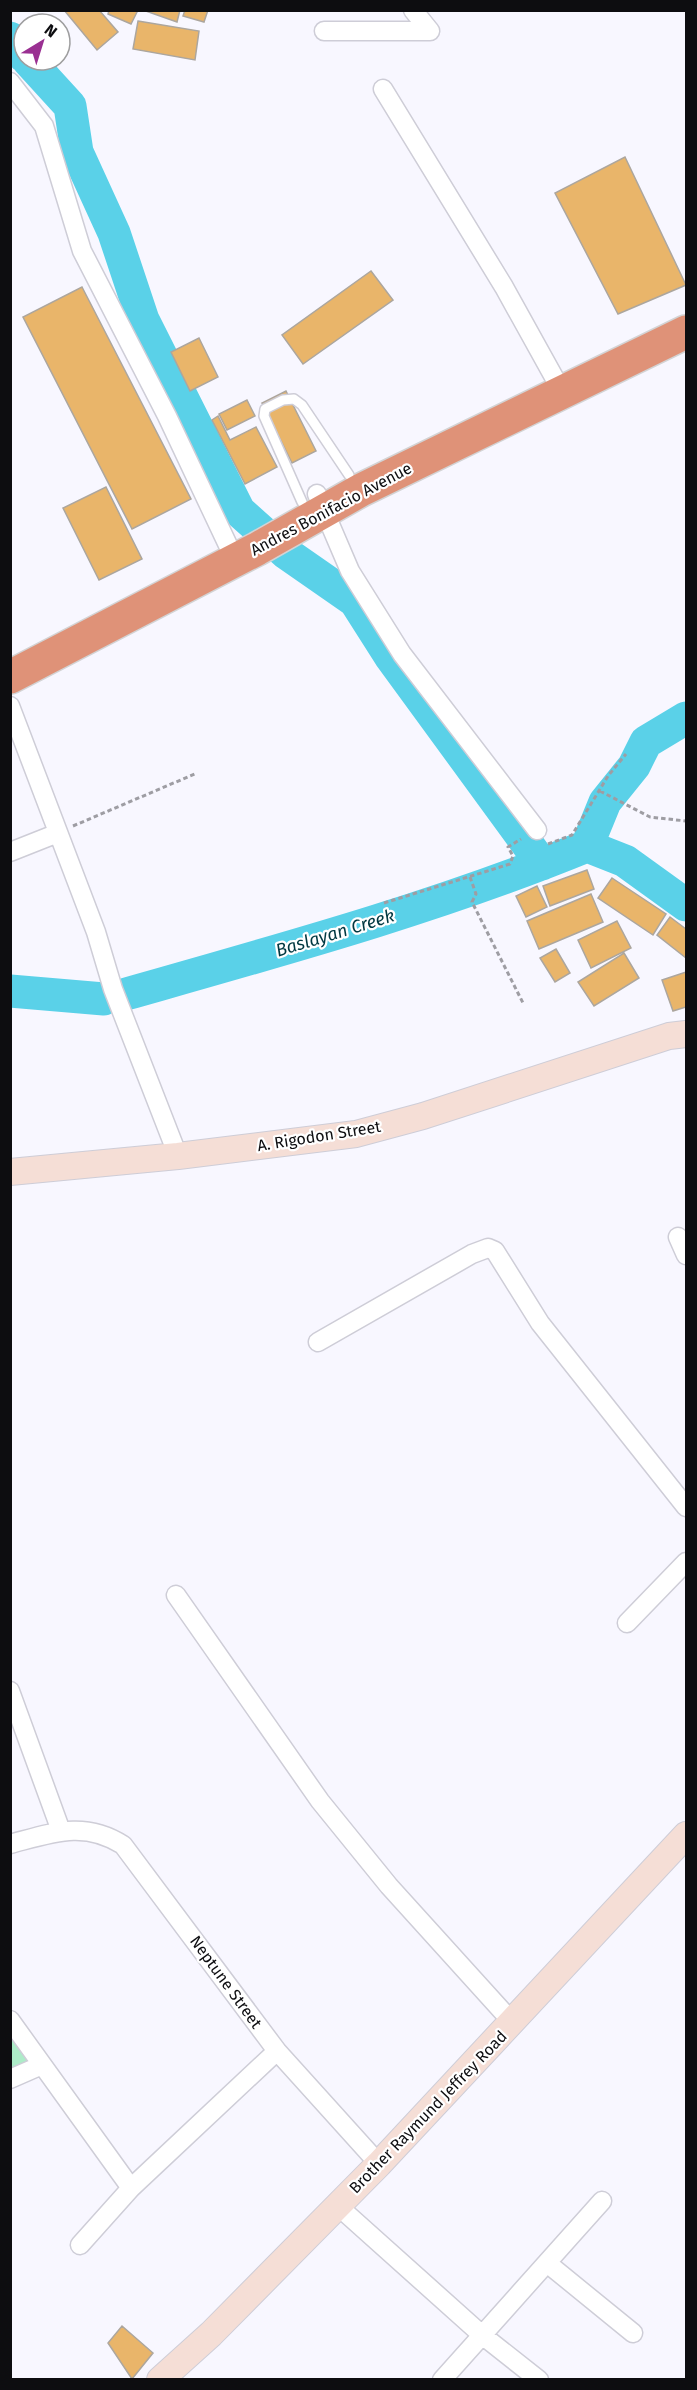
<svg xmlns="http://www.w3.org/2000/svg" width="697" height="2390" font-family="'Fira Sans',sans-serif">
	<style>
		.green { fill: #adecc8 }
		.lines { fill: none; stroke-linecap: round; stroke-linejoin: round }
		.river { stroke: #5ad1e8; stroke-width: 33 }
		.building { fill: #e9b56a; stroke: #aca69e; stroke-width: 1.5 }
		.lane-casing { stroke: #cecdd7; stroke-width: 12 }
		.street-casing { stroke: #cecdd7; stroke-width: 21 }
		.secondary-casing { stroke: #cecdd7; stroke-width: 28 }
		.highway-casing { stroke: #d3d3d4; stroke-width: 36 }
		.path { stroke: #9e9da3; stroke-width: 3; stroke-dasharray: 4.5 3; stroke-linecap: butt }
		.lane { stroke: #fff; stroke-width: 9 }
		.street { stroke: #fff; stroke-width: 18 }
		.secondary { stroke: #f5ded6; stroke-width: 26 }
		.highway { stroke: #df9278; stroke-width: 33 }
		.labels { text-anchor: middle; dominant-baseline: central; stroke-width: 4.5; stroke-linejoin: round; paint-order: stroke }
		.street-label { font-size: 16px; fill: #0d0d10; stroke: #fff }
		.water-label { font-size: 18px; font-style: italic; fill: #003841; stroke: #fff }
	</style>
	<rect width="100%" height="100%" fill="#f8f7ff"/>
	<path class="green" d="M10,2036L30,2063L10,2071Z"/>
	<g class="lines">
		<path class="river" d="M10,38L24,56
			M28,60L70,106L77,152L114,233L143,320L239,511L286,553L355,601L390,656L542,864
			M587,846L605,802L634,766L646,742L686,718
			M10,991L104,999
			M126,994C281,950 438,907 587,846L625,861L686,905"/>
	</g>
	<path class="building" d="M64,10H99L118,32L97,50Z
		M109,10H138L131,24L108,14Z
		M143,10H180L177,22Z
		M185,10H208L204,22L183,16Z
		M138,21L199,31L195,60L133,49Z
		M625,157L686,285L618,314L555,193Z
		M371,271L393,300L303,364L282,335Z
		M82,287L191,499L132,529L23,317Z
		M199,338L218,377L190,391L171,352Z
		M286,391L316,451L292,463L262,403Z
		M247,400L255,416L227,430L219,414Z
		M218,416L230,440L256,427L277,467L245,484L212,420Z
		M106,487L142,559L99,580L63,508Z
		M587,870L594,889L550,906L543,886Z
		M612,878L666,914L653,935L598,898Z
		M537,886L547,907L526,917L516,896Z
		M591,894L603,922L539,949L527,921Z
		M670,917L686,929V958L657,935Z
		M617,921L631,948L591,968L578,940Z
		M556,949L570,973L555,982L540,958Z
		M624,953L639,978L594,1006L578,982Z
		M686,972V1007L673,1011L662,980Z
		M122,2326L153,2353L132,2379L108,2343Z"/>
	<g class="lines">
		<g class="lane-casing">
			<path id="lane" d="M302,502L264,416L265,409L283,400L294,399L302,405L349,475"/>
		</g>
		<g class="street-casing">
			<path id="street" d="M413,10L430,31
				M324,31H430
				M10,82L44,126L82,251L167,416L235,560
				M383,89L504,287L555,379
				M317,494L350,571L402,654L537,830
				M10,706L96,932L113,989L178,1156
				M10,852L58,833
				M678,1237L686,1255
				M318,1342L472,1254L488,1248L495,1251L540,1323L686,1507
				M176,1595L320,1801L389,1886L513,2023
				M627,1623L686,1562
				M10,1691L61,1831
				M10,1844C52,1833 84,1820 123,1845L277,2051L379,2164
				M10,2020L131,2188
				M10,2079L42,2065
				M338,2206L482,2335L539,2380
				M80,2245L131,2188L277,2051
				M547,2263L633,2333
				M442,2380L602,2201"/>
		</g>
		<g class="secondary-casing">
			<path id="secondary" d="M10,1172L178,1156L356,1134L423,1116L669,1036L686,1034
				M160,2380L211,2334L379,2164L686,1835"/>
		</g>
		<g class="highway-casing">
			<path id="highway" d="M10,677L257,549L361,490L686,332"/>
		</g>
		<path class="path" d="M600,791L650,817L686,821
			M73,826L197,773
			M548,844L572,835L608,776L626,754
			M470,877L476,894L472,902L523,1003
			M384,903L510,864L513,856L508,847L521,839"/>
		<use href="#lane" class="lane"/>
		<use href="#street" class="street"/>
		<use href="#secondary" class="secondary"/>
		<use href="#highway" class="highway"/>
	</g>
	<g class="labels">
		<g class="street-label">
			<text transform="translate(331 509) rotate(-28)">Andres Bonifacio Avenue</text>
			<text transform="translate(319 1136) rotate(-9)">A. Rigodon Street</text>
			<text transform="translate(226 1982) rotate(54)">Neptune Street</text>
			<text transform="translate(428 2112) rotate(-46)">Brother Raymund Jeffrey Road</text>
		</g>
		<g class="water-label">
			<text transform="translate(335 933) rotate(-17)">Baslayan Creek</text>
		</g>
	</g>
	<rect width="697" height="2390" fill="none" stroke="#0d0d10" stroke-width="24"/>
	<g transform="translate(42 42) rotate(38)"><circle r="28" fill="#ffffff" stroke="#9e9e9f" stroke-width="1.5"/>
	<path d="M0-4.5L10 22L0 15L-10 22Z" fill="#9a3092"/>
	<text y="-9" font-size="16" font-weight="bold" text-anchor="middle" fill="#0d0d10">N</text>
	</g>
</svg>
